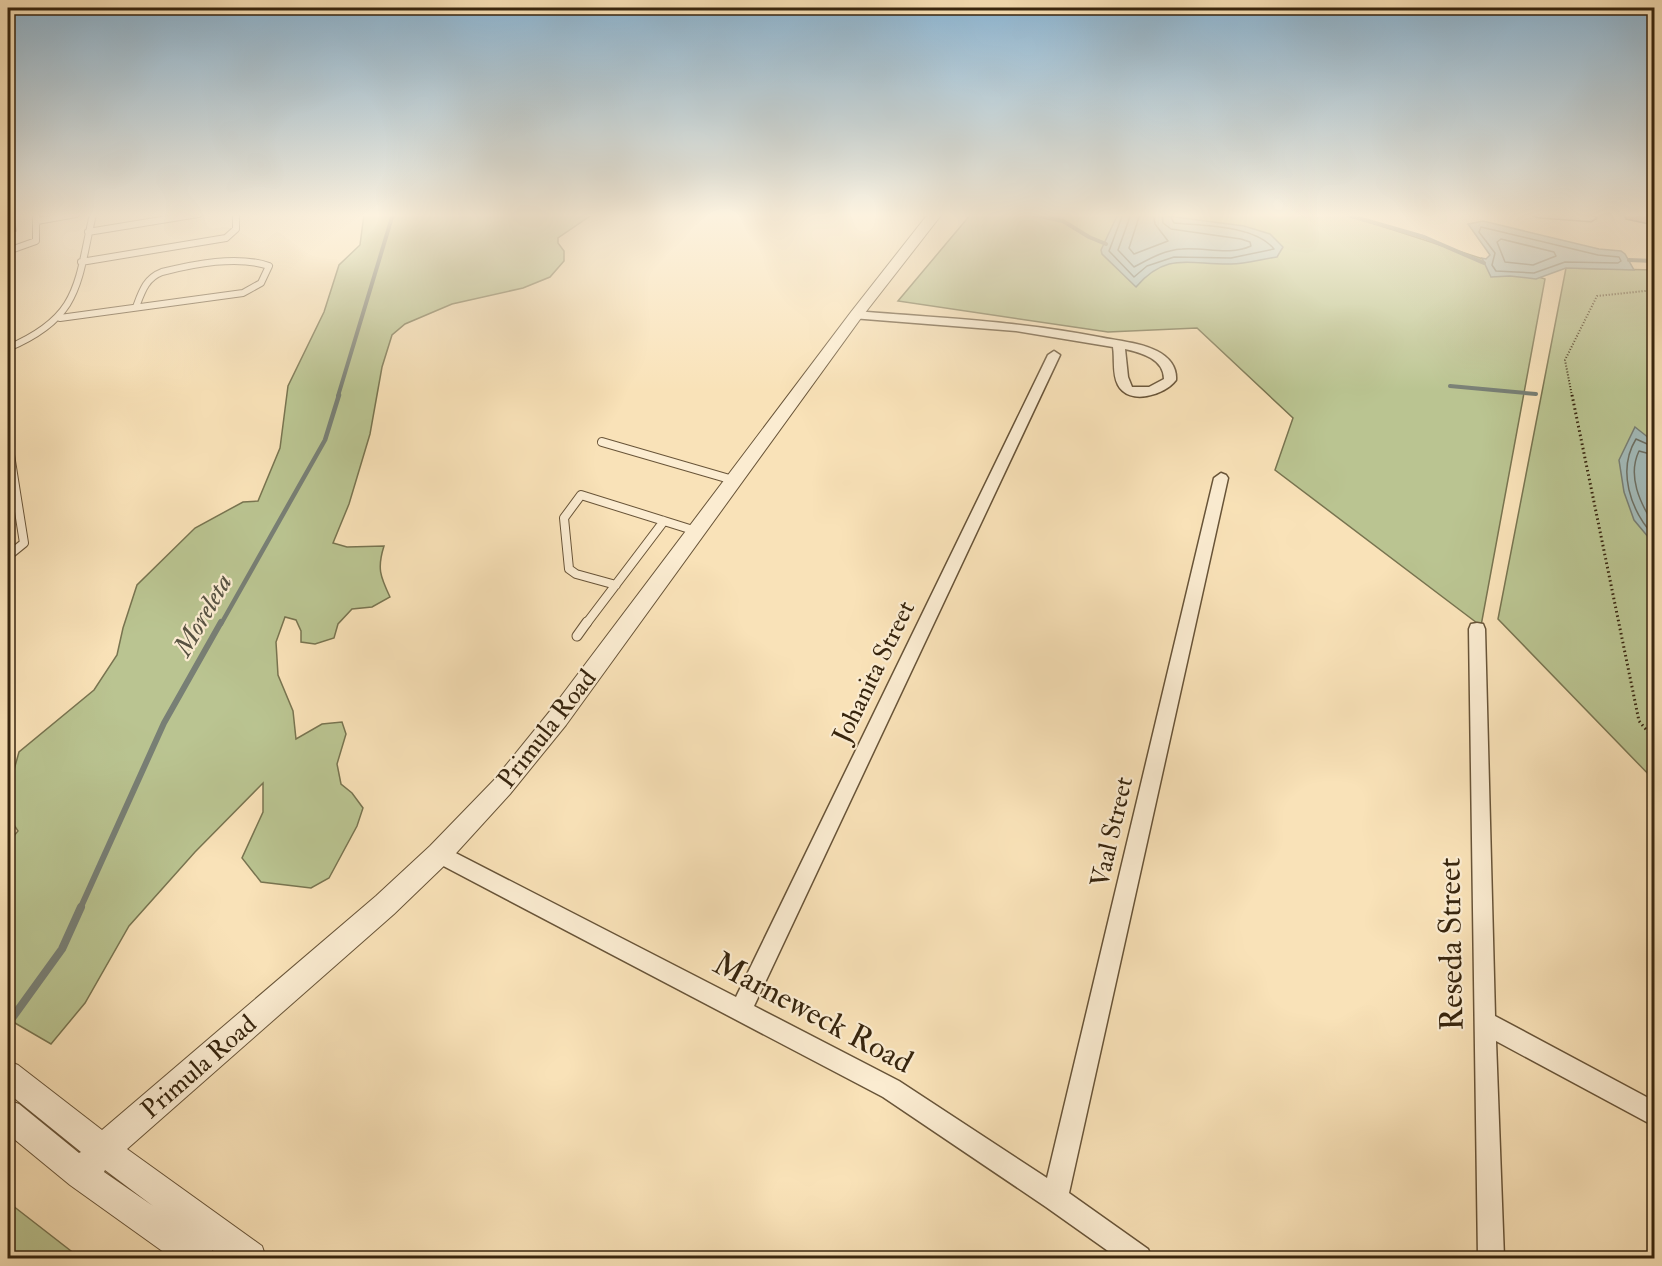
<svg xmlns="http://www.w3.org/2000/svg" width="1662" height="1266" font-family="'IM FELL Double Pica',serif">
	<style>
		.green { fill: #bac491; stroke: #787450; stroke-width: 1.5 }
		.water { fill: #a3bbba; stroke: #787f75; stroke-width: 1.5 }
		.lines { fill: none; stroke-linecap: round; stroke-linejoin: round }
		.shore { stroke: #6d7064; stroke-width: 1.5 }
		.stream-far3 { stroke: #787f75; stroke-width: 4 }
		.stream-far2 { stroke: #787f75; stroke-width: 4.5 }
		.stream-far1 { stroke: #787f75; stroke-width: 6 }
		.stream { stroke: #787f75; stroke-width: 8 }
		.service-far2-casing { stroke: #685438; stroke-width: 8 }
		.service-far1-casing { stroke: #685438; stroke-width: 10 }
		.service-casing { stroke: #685438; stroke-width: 11 }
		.minor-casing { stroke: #685438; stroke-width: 3 }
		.tertiary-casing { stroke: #685438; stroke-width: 2 }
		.path-far1 { stroke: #37250e; stroke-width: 2; stroke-dasharray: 1 2; stroke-linecap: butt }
		.path { stroke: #37250e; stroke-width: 3; stroke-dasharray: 1.5 3; stroke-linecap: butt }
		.service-far2 { stroke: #fbecd1; stroke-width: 6 }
		.service-far1 { stroke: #fbecd1; stroke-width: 8 }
		.service { stroke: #fbecd1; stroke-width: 9 }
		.minor { fill: #fbecd1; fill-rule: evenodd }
		.tertiary { fill: #fbecd1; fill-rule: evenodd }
		.wall { fill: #b67568; stroke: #37250e; stroke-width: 1.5 }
		.shaded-wall { fill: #945f55; stroke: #37250e; stroke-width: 1.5 }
		.labels { text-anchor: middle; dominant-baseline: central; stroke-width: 4.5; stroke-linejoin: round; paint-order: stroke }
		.street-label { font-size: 26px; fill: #37250e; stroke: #fbecd1 }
		.water-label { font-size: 27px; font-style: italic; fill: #575242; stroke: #fbecd1 }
		.near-street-label { font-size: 32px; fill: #37250e; stroke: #fbecd1 }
	</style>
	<rect width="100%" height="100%" fill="#f9e2b8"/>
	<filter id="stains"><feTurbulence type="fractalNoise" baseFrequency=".00333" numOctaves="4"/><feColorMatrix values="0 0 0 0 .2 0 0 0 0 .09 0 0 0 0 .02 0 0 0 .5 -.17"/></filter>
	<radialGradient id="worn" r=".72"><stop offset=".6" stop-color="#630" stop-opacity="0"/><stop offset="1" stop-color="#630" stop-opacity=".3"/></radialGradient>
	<path class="green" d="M364,214H593L558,238V243L564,251V261L550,277L523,288L452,304L405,324L392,335L382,367L370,434L349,504L333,543L347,547L384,546C377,568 380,576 390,597L372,607L352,609L338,624L334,638L315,644L301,642V631L296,620L285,617L276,642L278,675L293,711L296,739L322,724L342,722L346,734L337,764L341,784L352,793L363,808L357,826L329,878L311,888L261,882L242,858L263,812V783L195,852L129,926L85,1003L51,1044L8,1019V843L18,831L8,816V791L19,752L94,690L117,655L123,628L137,585L195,528L243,502L258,501L280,448L288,386L324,312L339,265L360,245Z
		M971,214H1344L1545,279L1481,626L1275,470L1293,418L1197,328L1108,332L898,301Z
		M1566,268L1654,270V780L1498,619Z
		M8,1202L80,1258H8Z"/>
	<path class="water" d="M1118,214H1152L1244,226L1270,234L1283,247L1277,257C1262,259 1246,264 1231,264C1190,265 1167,251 1136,287L1102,254L1101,250Z
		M1483,221L1599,249L1621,251L1625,254L1634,270L1566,268L1536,279L1510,276L1491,277L1482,258L1486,259L1490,255L1468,224Z
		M1635,427L1654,442V544L1634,520L1624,492L1619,460Z"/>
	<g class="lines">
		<path class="shore" d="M1123,214L1109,251L1134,277L1147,266L1174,257L1231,258L1274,249C1255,225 1203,226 1174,223L1169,214
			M1131,214L1118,250L1134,267C1149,259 1164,250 1182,249C1205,247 1229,256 1251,246L1250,242L1241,239L1171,229L1163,223L1162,214
			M1140,214L1129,248L1134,254L1168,241L1155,224L1153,214
			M1481,227L1598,255L1619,257L1621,261L1618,263L1565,262L1534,273L1496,271L1492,265L1495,253L1479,232Z
			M1501,239L1554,252L1556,256L1533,265L1505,262L1497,242Z
			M1654,447L1636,439C1617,470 1630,510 1654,536
			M1654,455L1639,451C1627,476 1640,503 1654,525"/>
		<path class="stream-far3" d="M1030,214L1063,221L1089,237L1106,244
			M1344,214L1424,237L1484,263
			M1629,260L1654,261
			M1450,386L1536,394
			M338,396L393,214"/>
		<path class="stream-far2" d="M221,624L325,440L339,395"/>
		<path class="stream-far1" d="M80,909L164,723L221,622"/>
		<path class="stream" d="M10,1021L62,949L81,907"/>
		<g class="service-far2-casing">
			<path id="service-far2" d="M37,221L76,214
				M88,232L198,214
				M8,251L36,241V214
				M81,262L226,238L236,229V214
				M60,318L243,293L261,283L269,266C237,255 194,264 162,272C146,278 142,291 136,307
				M8,348C81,317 77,284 93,214"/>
		</g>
		<g class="service-far1-casing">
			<path id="service-far1" d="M8,442L24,543L8,556
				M602,442L733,480
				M616,585L576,574L569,569L564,518L581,495L696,531
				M586,624L664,521"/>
		</g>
		<g class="service-casing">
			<path id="service" d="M577,636L587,622"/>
		</g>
		<g class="minor-casing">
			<path id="minor" d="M1532,214C1547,214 1585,210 1596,218L1591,221L1537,217Z
				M856,311C937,318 1019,321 1099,337C1118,341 1139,342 1157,351C1169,357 1177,367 1176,380C1165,395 1129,406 1118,385C1112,374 1115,359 1113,347L1016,331L852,318L850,315ZM1125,349C1142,353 1164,359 1164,379L1149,387H1132L1128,377Z
				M1054,351L1060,355L754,1006L899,1081L1047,1178L1214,478L1221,473L1226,475L1228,478L1069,1193L1148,1249L1152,1258H1118L1046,1207L883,1097L432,860L429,854L432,848L439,845L446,848L736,997L1048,355Z
				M1477,623L1483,624L1485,629L1495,1016L1654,1101V1126L1496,1041L1504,1258H1478L1469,629L1471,624Z"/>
		</g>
		<g class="tertiary-casing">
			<path id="tertiary" d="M928,214H942L861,318L566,725L510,794L448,862L394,914L127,1149L262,1246L266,1258H224L212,1250L215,1258H172L70,1185L8,1134V1100L19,1104L79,1153L81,1152L8,1093V1061L18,1065L102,1130L376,896L430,846L494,780L550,711L851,312ZM105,1170L153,1206L104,1172Z"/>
		</g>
		<path class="path-far1" d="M1572,396L1565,360L1597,296L1654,290"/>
		<path class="path" d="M1572,395L1639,721L1654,739"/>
		<use href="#service-far2" class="service-far2"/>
		<use href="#service-far1" class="service-far1"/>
		<use href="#service" class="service"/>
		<use href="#minor" class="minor"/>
		<use href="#tertiary" class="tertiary"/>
	</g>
	<path class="wall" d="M1623,214H1654V225L1626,219Z"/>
	<path class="shaded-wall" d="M8,214H16L14,215L16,231L8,233Z"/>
	<linearGradient id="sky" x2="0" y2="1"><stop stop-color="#8cb7d6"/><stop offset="0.55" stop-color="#fcf2df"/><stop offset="1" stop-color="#fcf2df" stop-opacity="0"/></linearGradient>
	<rect width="1662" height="391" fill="url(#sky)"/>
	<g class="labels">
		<g class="street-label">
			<text transform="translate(874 672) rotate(-64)">Johanita Street</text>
			<text transform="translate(547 729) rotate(-52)">Primula Road</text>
			<text transform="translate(1112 832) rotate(-77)">Vaal Street</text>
			<text transform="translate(199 1067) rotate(-41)">Primula Road</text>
		</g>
		<g class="water-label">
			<text transform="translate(203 615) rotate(-60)">Moreleta</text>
		</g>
		<g class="near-street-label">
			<text transform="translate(1451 944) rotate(-91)">Reseda Street</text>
			<text transform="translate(813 1013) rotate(28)">Marneweck Road</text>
		</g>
	</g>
	<rect width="1662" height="1266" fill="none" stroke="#f9e2b8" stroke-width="30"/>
	<rect x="9" y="9" width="1644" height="1248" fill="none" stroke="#37250e" stroke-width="3"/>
	<rect x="15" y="15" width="1632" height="1236" fill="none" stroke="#37250e" stroke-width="1.5"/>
	<rect width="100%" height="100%" filter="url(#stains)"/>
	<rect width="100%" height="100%" fill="url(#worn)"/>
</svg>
